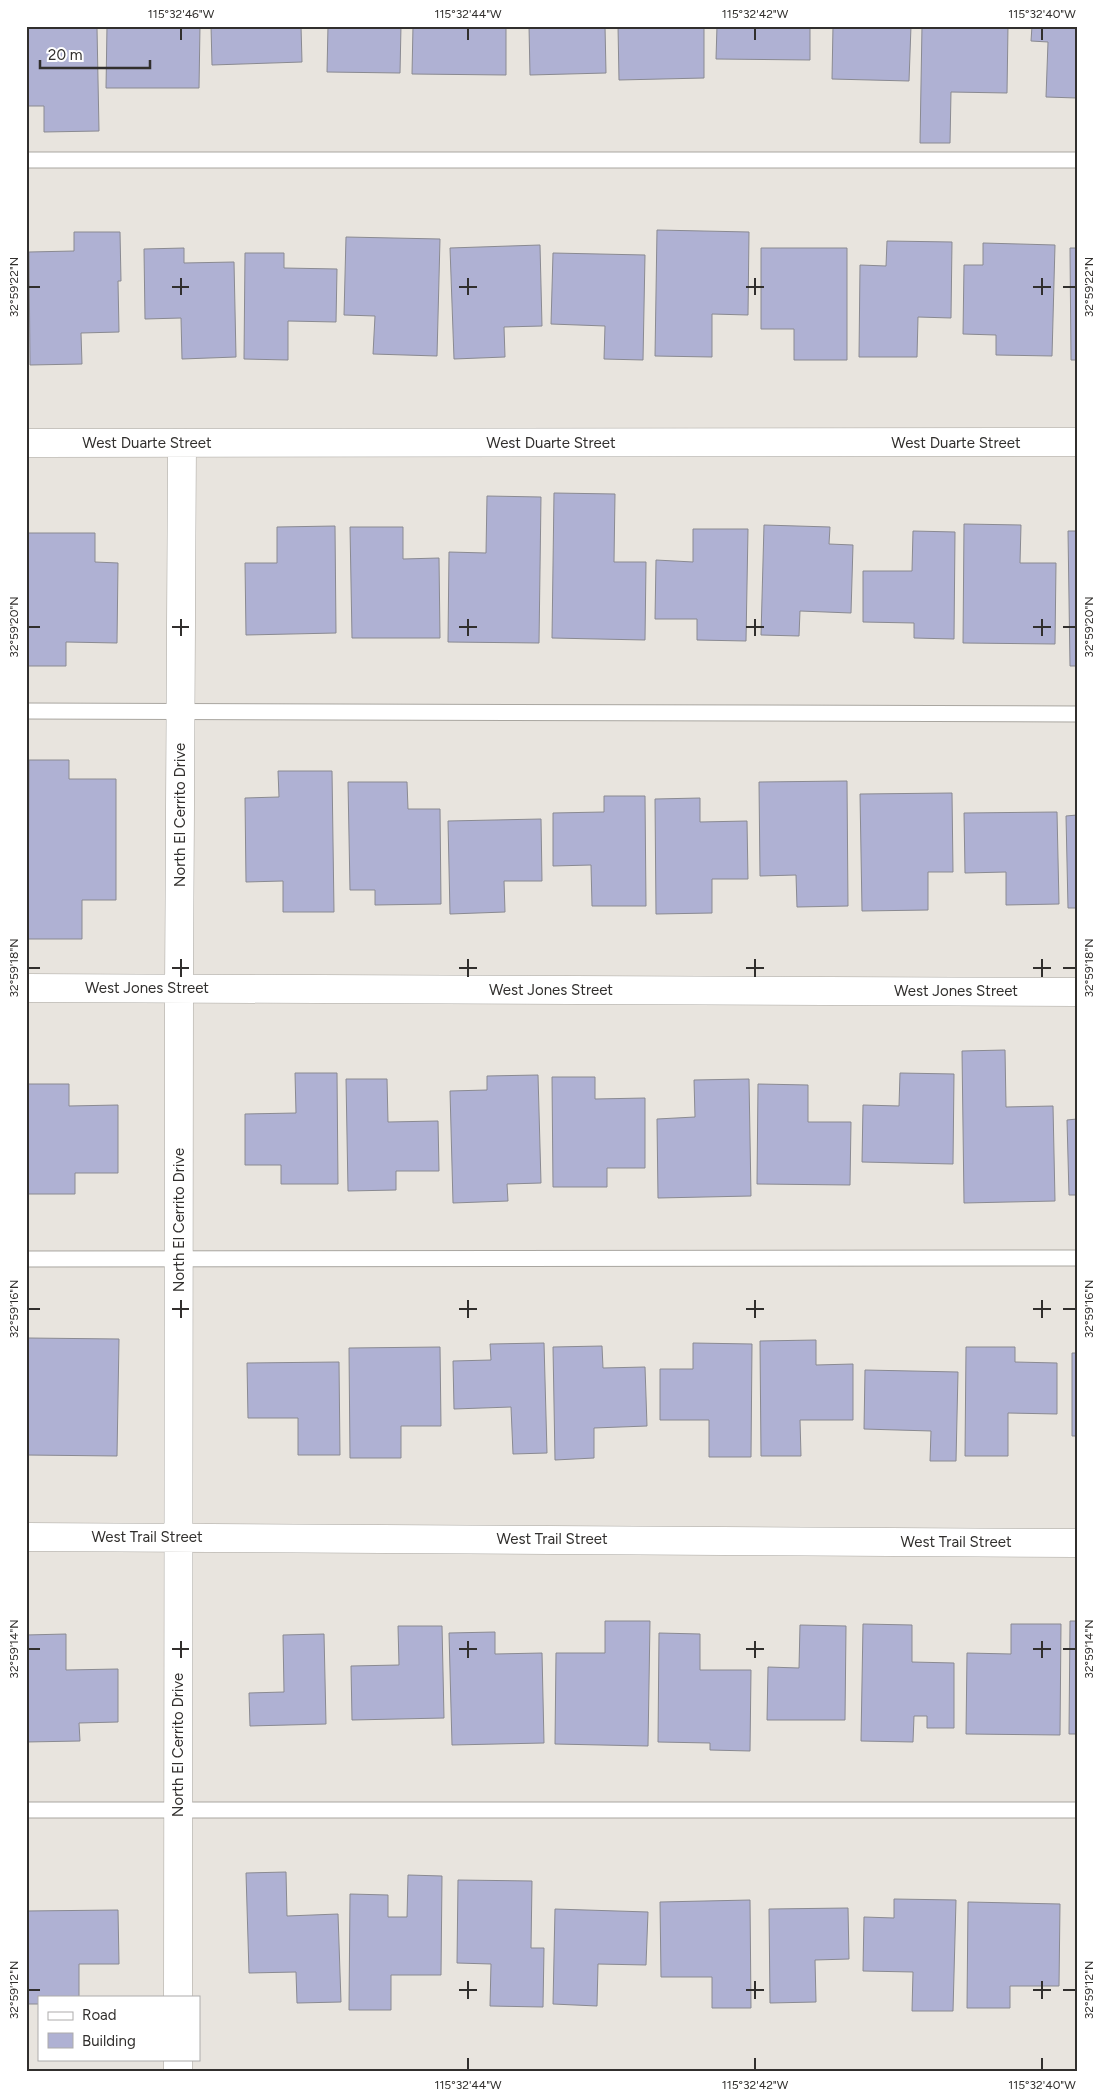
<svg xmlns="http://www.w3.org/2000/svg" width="1103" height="2098" font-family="Figtree,sans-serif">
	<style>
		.building { fill: #afb1d3; stroke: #8a8a91 }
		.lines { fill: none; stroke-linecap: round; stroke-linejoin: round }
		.service-casing { stroke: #a9a6a0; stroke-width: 17 }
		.minor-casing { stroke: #a9a6a0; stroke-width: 29 }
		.service { stroke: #fff; stroke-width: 15 }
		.minor { stroke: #fff; stroke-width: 28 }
		.ticks { fill: none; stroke: #312f2d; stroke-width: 2 }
		.labels { text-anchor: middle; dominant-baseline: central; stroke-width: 5; stroke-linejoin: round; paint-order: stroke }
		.street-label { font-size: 15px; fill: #312f2d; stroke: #fff }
		.neatline { fill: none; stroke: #312f2d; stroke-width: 2 }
		.ticks-label { font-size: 12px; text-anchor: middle; fill: #312f2d }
	</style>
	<rect width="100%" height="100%" fill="#e8e4de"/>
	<path class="building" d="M26,26L97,28L99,131L44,132V106H26Z
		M107,26H200L199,88H106Z
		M211,26H301L302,62L212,65Z
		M328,26H401L400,73L327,72Z
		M413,26H506V75L412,74Z
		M529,26H605L606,73L530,75Z
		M618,26H704V78L619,80Z
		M717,26H810V60L716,59Z
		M833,26H911L909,81L832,79Z
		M922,26H1008L1007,93L951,92L950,143H920Z
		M1032,26H1077V98L1046,97L1048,42L1031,41Z
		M657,230L749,232L748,315L712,314V357L655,356Z
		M74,232H120L121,281H118L119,332L81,333L82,364L30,365L29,252L74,251Z
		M346,237L440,239L437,356L373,354L375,316L344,315Z
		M887,241L952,242L951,318L918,317L917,357H859L860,265L886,266Z
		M983,243L1055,245L1052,356L996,355V335L963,334L964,265H983Z
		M540,245L542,326L504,327L505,357L454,359L450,248Z
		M184,248V263L234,262L236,357L182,359L181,318L145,319L144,249Z
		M761,248H847V360H794V329H761Z
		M1070,248H1077V360H1071Z
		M245,253H284V268L337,269L336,322L288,321V360L244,359Z
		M553,253L645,255L643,360L604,359L605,326L551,324Z
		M554,493L615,494L614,562H646L645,640L552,638Z
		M487,496L541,497L539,643L448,642L449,552L486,553Z
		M964,524L1021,525L1020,563H1056L1055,644L963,643Z
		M764,525L830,527L829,544L853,545L851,613L800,611L799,636L761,635Z
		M335,526L336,633L246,635L245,563H277V527Z
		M350,527H403V559L439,558L440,638H352Z
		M693,529H748L746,641L697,640V619H655L656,560L693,562Z
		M913,531L955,532L954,639L914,638V623L863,622V571H912Z
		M1068,531H1077V666H1070Z
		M28,533H95V562L118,563L117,643L66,642V666H27Z
		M29,760H69V779H116V900H82V939H28Z
		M278,771H332L334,912H283V881L246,882L245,798L279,797Z
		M847,781L848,906L797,907L796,875L760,876L759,782Z
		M348,782H407L408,809H440L441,904L375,905V890H350Z
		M952,793L953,872H928V910L862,911L860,794Z
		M604,796H645L646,906H592L591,865L553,866V813L604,812Z
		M700,798V822L747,821L748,879H712V913L656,914L655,799Z
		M1057,812L1059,904L1006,905V872L965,873L964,813Z
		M1077,815V908H1068L1066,816Z
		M541,819L542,881H504L505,912L450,914L448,821Z
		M1005,1050L1006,1107L1053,1106L1055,1201L964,1203L962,1051Z
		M295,1073H337L338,1184H281V1165H245V1114L296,1113Z
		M900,1073L954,1074L953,1164L862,1162L863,1105L899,1106Z
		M538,1075L541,1183L507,1184L508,1201L453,1203L450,1091L487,1090V1076Z
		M552,1077H595V1099L645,1098V1168H607V1187H553Z
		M346,1079H387L388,1122L438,1121L439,1171H396V1190L348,1191Z
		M749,1079L751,1196L658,1198L657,1119L695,1117L694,1080Z
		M27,1084H69V1106L118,1105V1173H75V1194H27Z
		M758,1084L808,1085V1122H851L850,1185L757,1184Z
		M1077,1119V1195H1069L1067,1120Z
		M28,1338L119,1339L117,1456L26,1455Z
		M816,1340V1365L853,1364V1420H800L801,1456H761L760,1341Z
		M544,1343L547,1453L513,1454L511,1407L454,1409L453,1361L491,1360L490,1344Z
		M693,1343L752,1344L751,1457H709V1420H660V1369H693Z
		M602,1346L603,1368L645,1367L647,1426L594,1428V1458L555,1460L553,1347Z
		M440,1347L441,1426H401V1458H350L349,1348Z
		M966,1347H1015V1362L1057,1363V1414L1008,1413V1456H965Z
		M1072,1353H1077V1436H1072Z
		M339,1362L340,1455H298V1418H248L247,1363Z
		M865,1370L958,1372L956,1461H930L931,1431L864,1429Z
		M605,1621H650L648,1746L555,1744L556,1653H605Z
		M1070,1621H1077V1734H1069Z
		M863,1624L912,1625V1662L954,1663V1728H927V1716H914L913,1742L861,1741Z
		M1011,1624H1061L1060,1735L966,1734L967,1653L1011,1654Z
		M800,1625L846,1626L845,1720H767L768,1667L799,1668Z
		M398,1626H442L444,1718L352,1720L351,1666L399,1665Z
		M495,1632V1654L542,1653L544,1743L452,1745L449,1633Z
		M659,1633L700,1634V1670H751L750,1751L710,1750V1743L658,1742Z
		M66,1634V1670L118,1669V1722L79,1723L80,1741L26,1742V1635Z
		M324,1634L326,1724L250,1726L249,1693L284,1692L283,1635Z
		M286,1872L287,1916L338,1914L341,2002L297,2003L296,1972L249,1973L246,1873Z
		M408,1875L442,1876L441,1975H391V2010H349L350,1894L388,1895V1917H407Z
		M458,1880L532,1881L531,1948H544L543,2007L490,2006L491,1964L457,1963Z
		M894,1899L956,1900L953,2011H912L913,1972L863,1971L864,1917L894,1918Z
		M750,1900L751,2008H712V1977H661L660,1902Z
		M968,1902L1060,1904L1059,1986H1010V2008H967Z
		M848,1908L849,1959L815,1960L816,2002L770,2003L769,1909Z
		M555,1909L648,1912L646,1965L598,1964L597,2006L553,2004Z
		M118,1910L119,1964H79V1997H39V2004H27L26,1911Z"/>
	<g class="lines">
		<g class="service-casing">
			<path id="service" d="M26,160H1077
				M26,711L1077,714
				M26,1259L1077,1258
				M26,1810H1077"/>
		</g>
		<g class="minor-casing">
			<path id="minor" d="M26,443L1077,442
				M26,988L1077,992
				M26,1537L1077,1543
				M178,1997L179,989L182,443
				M178,2072V2059"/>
		</g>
		<use href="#service" class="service"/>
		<use href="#minor" class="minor"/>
	</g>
	<path class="ticks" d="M181,28V40M468,28V40M755,28V40M1042,28V40M181,278V295M468,278V295M755,278V295M1042,278V295M28,287H40M172,287H189M459,287H477M746,287H764M1033,287H1051M1063,287H1076M181,619V636M468,619V636M755,619V636M1042,619V636M28,627H40M172,627H189M459,627H477M746,627H764M1033,627H1051M1063,627H1076M181,959V977M468,959V977M755,959V977M1042,959V977M28,968H40M172,968H189M459,968H477M746,968H764M1033,968H1051M1063,968H1076M181,1300V1318M468,1300V1318M755,1300V1318M1042,1300V1318M28,1309H40M172,1309H189M459,1309H477M746,1309H764M1033,1309H1051M1063,1309H1076M181,1641V1658M468,1641V1658M755,1641V1658M1042,1641V1658M28,1649H40M172,1649H189M459,1649H477M746,1649H764M1033,1649H1051M1063,1649H1076M468,1981V1999M755,1981V1999M1042,1981V1999M28,1990H40M459,1990H477M746,1990H764M1033,1990H1051M1063,1990H1076M468,2058V2070M755,2058V2070M1042,2058V2070"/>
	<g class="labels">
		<g class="street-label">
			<text x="147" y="443">West Duarte Street</text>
			<text x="551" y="443">West Duarte Street</text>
			<text x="956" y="443">West Duarte Street</text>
			<text transform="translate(180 815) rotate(-90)">North El Cerrito Drive</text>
			<text x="147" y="988">West Jones Street</text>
			<text x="551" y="990">West Jones Street</text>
			<text x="956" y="991">West Jones Street</text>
			<text transform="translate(179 1220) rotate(-90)">North El Cerrito Drive</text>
			<text x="147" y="1537">West Trail Street</text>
			<text x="552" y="1539">West Trail Street</text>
			<text x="956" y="1542">West Trail Street</text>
			<text transform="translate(178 1745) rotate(-90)">North El Cerrito Drive</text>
		</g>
	</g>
	<rect width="1103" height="2098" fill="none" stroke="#ffffff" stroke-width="55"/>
	<rect x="38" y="1996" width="162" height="65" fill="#ffffff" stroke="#adacab"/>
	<rect x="48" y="2012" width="25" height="8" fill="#ffffff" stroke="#adacab"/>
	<text x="82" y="2020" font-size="15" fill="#312f2d">Road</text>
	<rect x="48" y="2033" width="25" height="15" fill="#afb1d3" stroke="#adacab"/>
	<text x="82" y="2046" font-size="15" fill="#312f2d">Building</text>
	<path d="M40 60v8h110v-8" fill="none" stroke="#312f2d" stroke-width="2.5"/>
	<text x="48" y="60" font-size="15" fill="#312f2d" stroke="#ffffff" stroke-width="4" paint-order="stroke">20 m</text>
	<rect x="28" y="28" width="1048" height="2042" class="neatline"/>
	<g class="ticks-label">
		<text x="181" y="18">115°32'46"W</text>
		<text x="468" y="18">115°32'44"W</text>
		<text x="755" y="18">115°32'42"W</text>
		<text x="1042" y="18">115°32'40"W</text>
		<text transform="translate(14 287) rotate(-90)" y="4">32°59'22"N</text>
		<text transform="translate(1089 287) rotate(-90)" y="4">32°59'22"N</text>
		<text transform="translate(14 627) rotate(-90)" y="4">32°59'20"N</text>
		<text transform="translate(1089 627) rotate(-90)" y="4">32°59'20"N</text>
		<text transform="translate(14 968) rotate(-90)" y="4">32°59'18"N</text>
		<text transform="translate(1089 968) rotate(-90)" y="4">32°59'18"N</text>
		<text transform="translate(14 1309) rotate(-90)" y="4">32°59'16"N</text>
		<text transform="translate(1089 1309) rotate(-90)" y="4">32°59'16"N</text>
		<text transform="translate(14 1649) rotate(-90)" y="4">32°59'14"N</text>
		<text transform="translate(1089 1649) rotate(-90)" y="4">32°59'14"N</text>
		<text transform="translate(14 1990) rotate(-90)" y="4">32°59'12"N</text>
		<text transform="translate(1089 1990) rotate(-90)" y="4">32°59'12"N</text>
		<text x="468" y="2089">115°32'44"W</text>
		<text x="755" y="2089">115°32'42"W</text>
		<text x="1042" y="2089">115°32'40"W</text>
	</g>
</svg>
